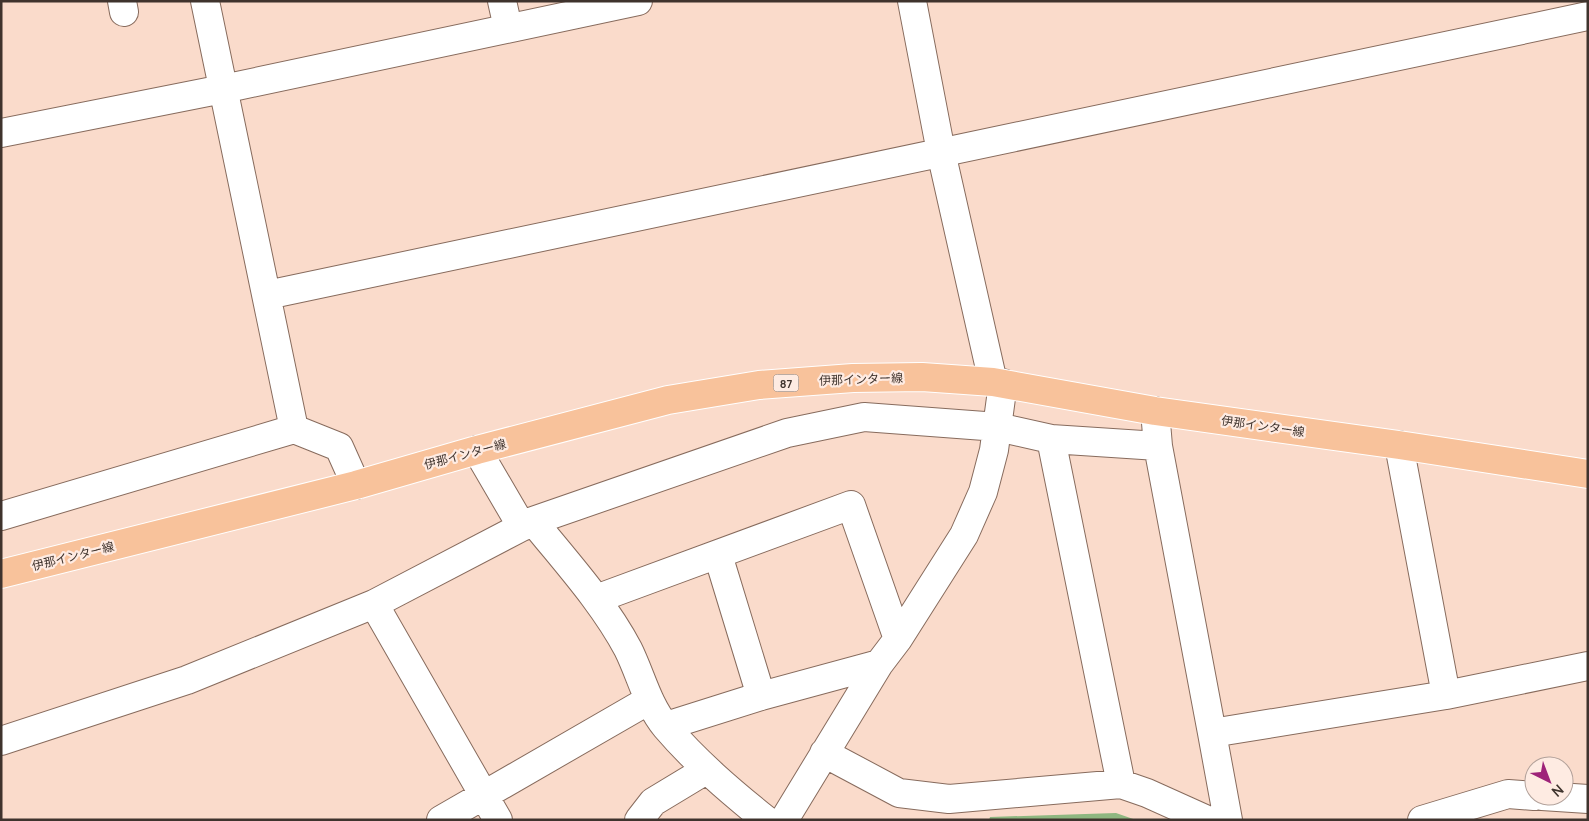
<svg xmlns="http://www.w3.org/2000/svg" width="1589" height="821" font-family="Manrope,'Noto Sans JP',sans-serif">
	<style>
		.forest { fill: #8eb780 }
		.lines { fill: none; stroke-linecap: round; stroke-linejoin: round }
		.street-casing { stroke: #876b5d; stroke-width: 30 }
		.primary-casing { stroke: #fff; stroke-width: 30 }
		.street { stroke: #fff; stroke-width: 28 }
		.primary { stroke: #f8c29b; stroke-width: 28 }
		.labels { text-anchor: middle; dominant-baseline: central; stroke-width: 4.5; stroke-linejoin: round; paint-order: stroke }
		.shield { fill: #feebe2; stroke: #786a63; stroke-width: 1 }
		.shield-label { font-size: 11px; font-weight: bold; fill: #3f332d }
		.street-label { font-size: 12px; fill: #3f332d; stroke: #feebe2 }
	</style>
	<rect width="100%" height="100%" fill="#fadbcb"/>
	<path class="forest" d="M1116,813L1136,820H989L990,817Z"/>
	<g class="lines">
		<g class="street-casing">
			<path id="street" d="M122,1L124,12
				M205,1L294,429L339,447L356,485
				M502,1L508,28
				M912,1L941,152L993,382
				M1,133L223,89L638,1
				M267,295L1588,16
				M1155,411L1158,446L1212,733
				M1051,439L1158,446
				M1399,445L1446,695L1588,666
				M477,450L522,527
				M1,516L294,429
				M533,521C566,562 603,602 628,649C641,675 647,704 666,727C696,762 730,791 766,820
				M718,555L761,696
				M596,599L851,505L898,639
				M666,726L761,696L879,664
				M1,741L187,680L374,604
				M824,753L899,793L949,799L1121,784L1147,793L1207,820
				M1542,796L1588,799
				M441,820L649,700
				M498,820L374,604L533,521L787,433L864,417L998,427L1051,439L1121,784
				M639,820L653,802L706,770
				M784,820L879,664L898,639L964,535L983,492L994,450L1003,383
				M1228,820L1212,733L1446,695
				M1422,820L1508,794L1534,796"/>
		</g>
		<g class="primary-casing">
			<path id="primary" d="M1,574L356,485L477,450L668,400L759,385L853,378L922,377L993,382L1155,411L1399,445L1588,474"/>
		</g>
		<use href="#street" class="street"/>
		<use href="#primary" class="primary"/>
	</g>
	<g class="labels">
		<rect class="shield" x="773.5" y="374.5" width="25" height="17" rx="4"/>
		<g class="shield-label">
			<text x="786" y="383">87</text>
		</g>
		<g class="street-label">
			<text transform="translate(861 379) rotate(-2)">伊那インター線</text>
			<text transform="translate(1263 426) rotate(8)">伊那インター線</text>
			<text transform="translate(465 454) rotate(-15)">伊那インター線</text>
			<text transform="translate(73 556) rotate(-14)">伊那インター線</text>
		</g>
	</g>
	<rect width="1589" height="821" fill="none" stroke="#3f332d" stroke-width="5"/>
	<g transform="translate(1549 781) rotate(138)"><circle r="24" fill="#feebe2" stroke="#b2a19a"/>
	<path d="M0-4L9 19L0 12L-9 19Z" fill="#9e2379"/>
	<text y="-8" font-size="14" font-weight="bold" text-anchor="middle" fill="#3f332d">N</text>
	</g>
</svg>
